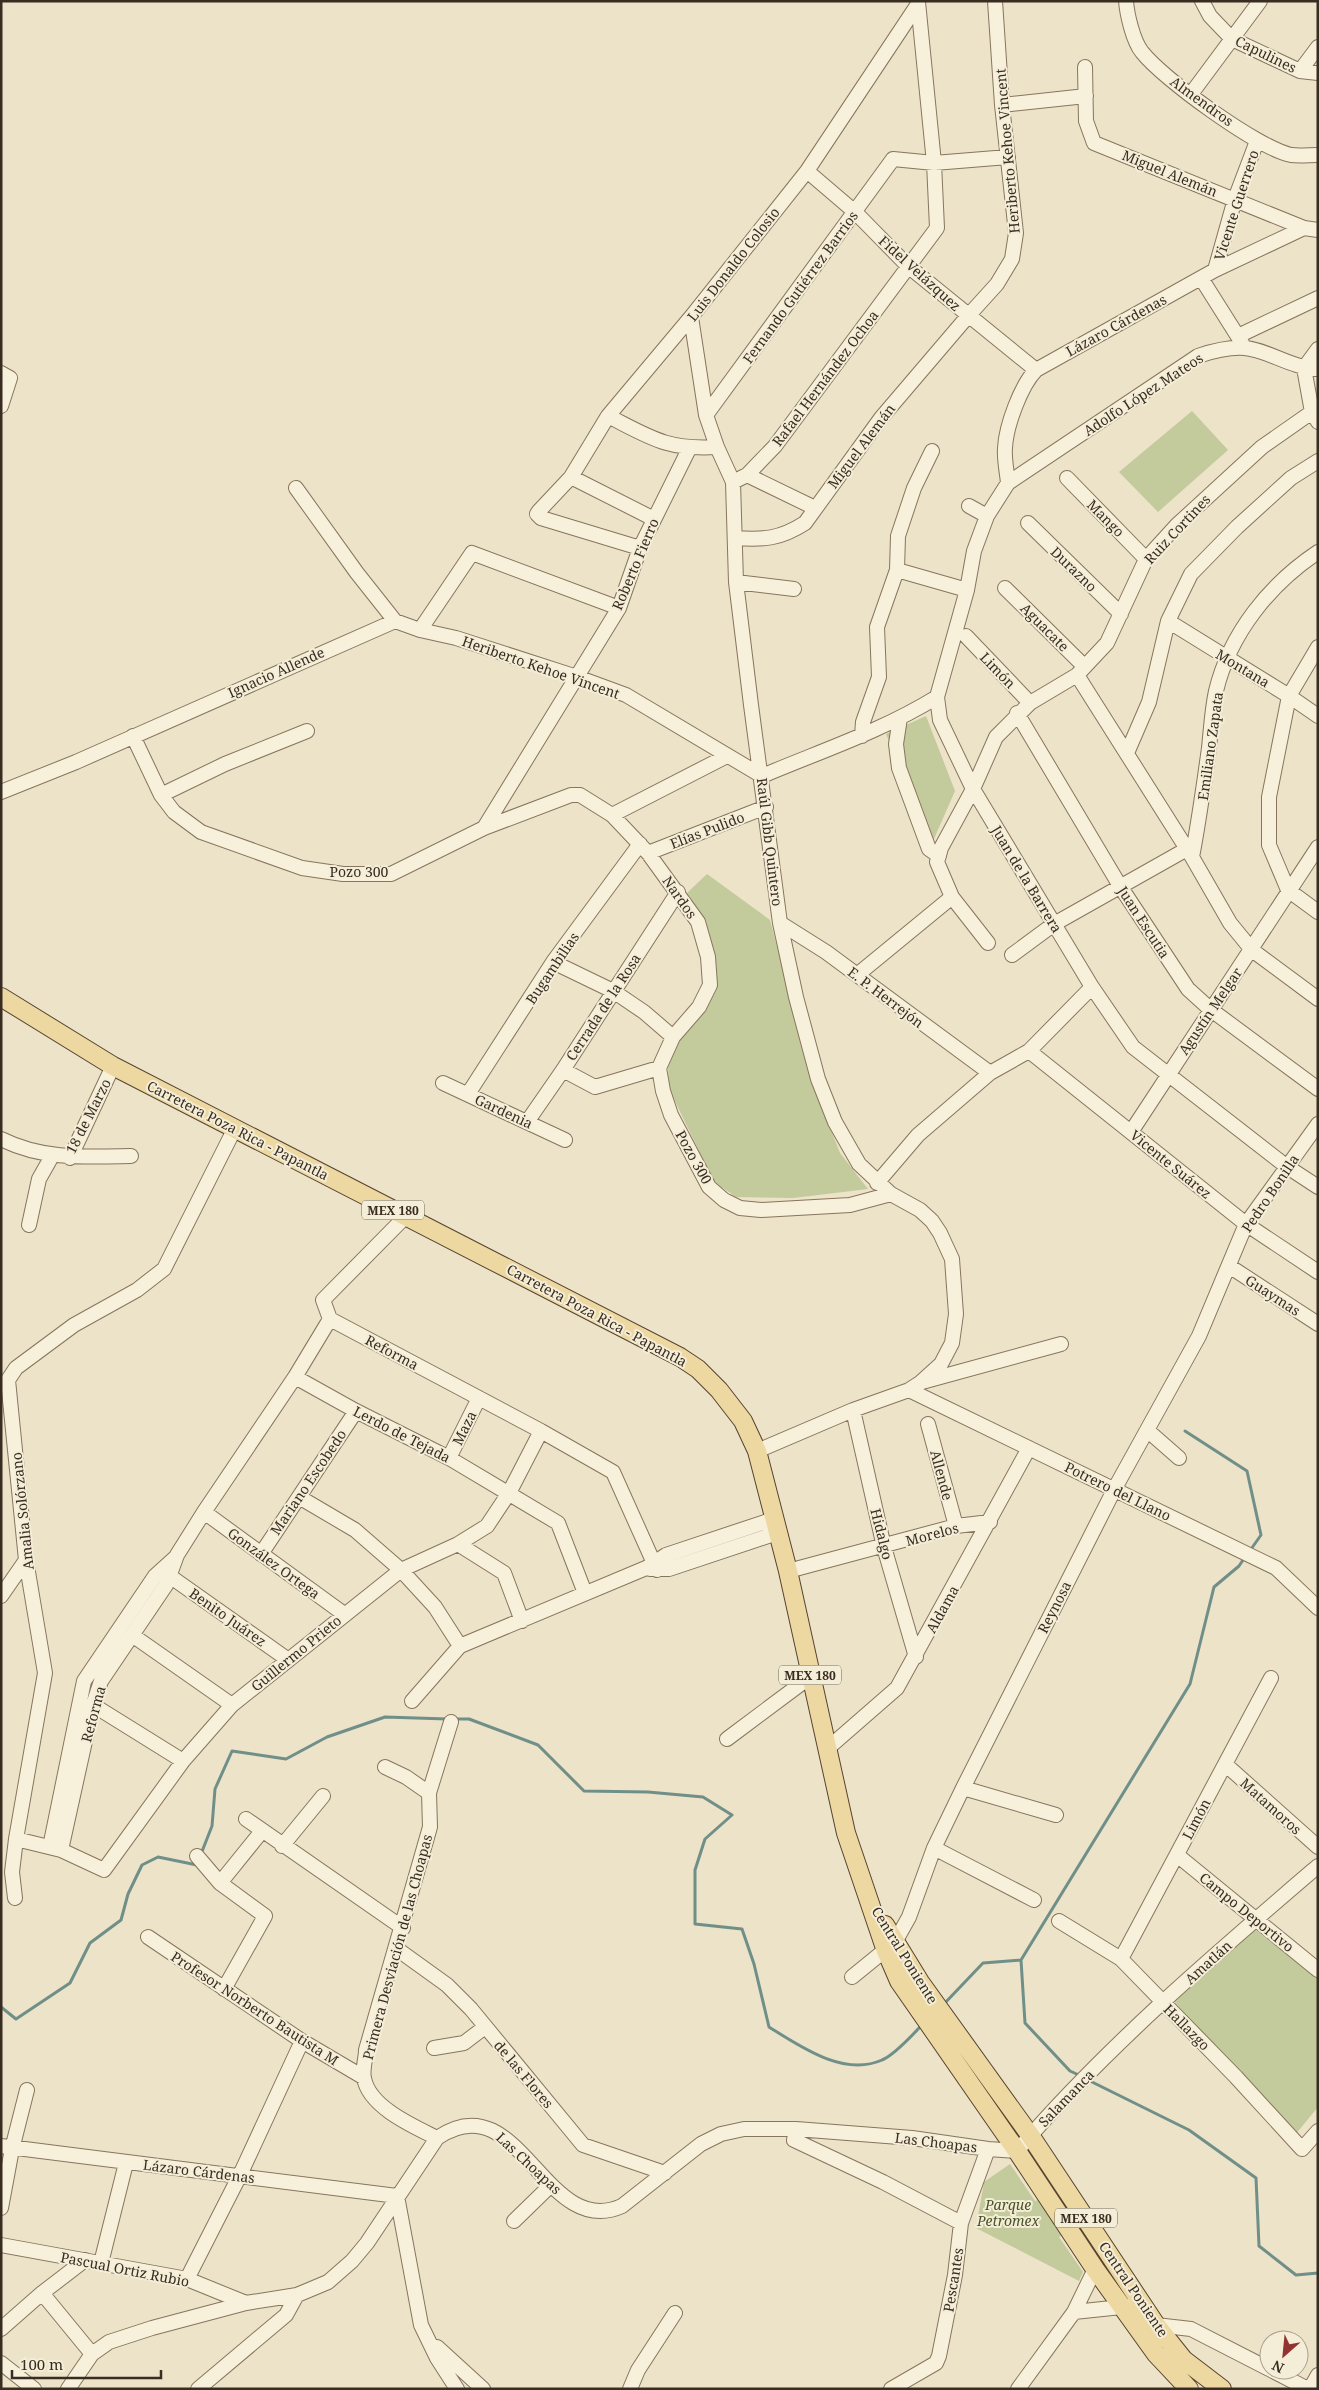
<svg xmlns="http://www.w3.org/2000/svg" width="1319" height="2390" font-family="'Noto Serif',serif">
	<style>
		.green { fill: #c3ca9c }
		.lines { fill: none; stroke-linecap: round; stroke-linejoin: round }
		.stream { stroke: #6f8f88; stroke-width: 3 }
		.minor-casing { stroke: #87755e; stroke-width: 16 }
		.major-casing { stroke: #564431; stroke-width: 20 }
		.minor { stroke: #f7f0db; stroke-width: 14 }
		.major { stroke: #edd8a2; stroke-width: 18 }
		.labels { text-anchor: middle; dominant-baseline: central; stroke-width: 4; stroke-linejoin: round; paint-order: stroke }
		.shield { fill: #f4edd7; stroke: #716758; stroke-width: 1 }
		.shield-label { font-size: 12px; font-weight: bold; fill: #392d21 }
		.street-label { font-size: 14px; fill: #392d21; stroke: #f4edd7 }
		.park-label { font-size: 14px; font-style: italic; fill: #485428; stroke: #f4edd7 }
	</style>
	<rect width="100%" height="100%" fill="#ece3c8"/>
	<path class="green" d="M1192,411L1228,450L1158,512L1119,472Z
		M926,716L955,791L933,841L886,734Z
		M707,874L770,920L809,1068L821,1105L840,1153L868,1189L793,1198L736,1197L714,1182L669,1089L668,1067L676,1046L717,986L716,962L703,923L687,893Z
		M1253,1928L1318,1979V2107L1295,2135L1171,1998Z
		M1010,2164L1035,2201L1038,2200L1063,2234L1059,2237L1083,2272L1079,2281L976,2228L984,2182Z"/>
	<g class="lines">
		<path class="stream" d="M1185,1431L1247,1471L1261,1535L1249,1552
			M454,1719H469L538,1745L584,1791L648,1792L703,1797L732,1815L705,1839L695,1870V1924L742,1929L754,1964L769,2027C801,2047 844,2077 882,2060C895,2055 913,2034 923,2024
			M201,1854L212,1826L215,1789L232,1751L286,1759L327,1737L385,1717L447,1719
			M943,2005L983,1963L1021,1960
			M1,2007L16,2019L70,1983L90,1943L121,1920L128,1894L142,1865L158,1857L197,1865
			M1081,2076L1070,2071L1025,2023L1021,1960L1190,1684L1214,1587L1239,1566L1245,1557
			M1088,2080L1189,2130L1256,2178L1259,2246L1296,2275L1318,2273"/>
		<g class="minor-casing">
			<path id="minor" d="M1126,1C1127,14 1133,41 1142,52C1163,79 1258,148 1291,155C1299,156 1309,155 1318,155
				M1202,1L1210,16L1232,39L1300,71L1318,73
				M1085,67L1086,121L1094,143L1304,228L1318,230
				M1300,71L1318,47
				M1191,94L1260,1
				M1002,105L1086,96
				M807,171L855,212L908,266L1036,370
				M1215,270L1235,199L1257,141
				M1201,278L1242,343
				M691,317L706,415L717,447L733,482L736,582L751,705L780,923L796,997L818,1079L835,1122L859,1164L891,1194L920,1210L932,1221L940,1233L952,1259L956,1314L952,1343L941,1364L920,1383L909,1390L853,1410L757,1451
				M1238,336L1318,298
				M1318,349L1304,368L1312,412L1318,422
				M1318,369C1291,368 1266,349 1244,348C1228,347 1213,351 1198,356L1008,483L987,516L974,551L967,590L937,697L940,720L973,789L1092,987L1133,1047L1286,1166L1318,1187
				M1,373L10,378L1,406
				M706,415L893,159L934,163L1008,157
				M608,416C651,438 667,450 717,447
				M747,475L815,508
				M571,477L654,519
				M1067,478L1146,559
				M733,482L747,475L775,446L937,228L934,163L918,2
				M1008,483C1007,472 1004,459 1005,448C1006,426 1021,385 1036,370L1215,270L1304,228
				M296,488L357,573L395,621
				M969,506L987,516
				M1028,523L1121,614
				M735,538C764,540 780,539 805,523L881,418L968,316L997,284L1012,259L1016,233L1002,105L995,1
				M640,548L541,518L537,514L539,511L571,477L608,416L691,317L807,171L918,4
				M897,570L967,590
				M736,582L794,589
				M1005,588L1084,666
				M1168,621L1289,696L1318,716
				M420,630L472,553L619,608
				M966,636L1030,703
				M1318,647L1289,696L1269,797V845L1288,890L1318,912
				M1077,675L1192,857L1230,923L1252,950L1318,999
				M1017,713L1120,886L1188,989L1210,1009L1318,1089
				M900,718L896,744L899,768L929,849L939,856
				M133,736L161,795L174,812L201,832L302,868L343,874H391L484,828L571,795H580L612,815L648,853L698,922L708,957L710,985L699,1007L673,1037L659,1068L663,1091L671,1115L709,1187L724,1200L740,1208L761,1210L850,1205L891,1194
				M862,736L863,722L879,677L877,627L897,570L898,536L914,488L932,451
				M1127,753L1149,702L1168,621L1191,574L1237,527L1291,478L1318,461
				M1,792L76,762L395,621L420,630L456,638L577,677L626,695L762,776C821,751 882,731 937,697
				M161,795L225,764L307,731
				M612,815L727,756
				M484,828L619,608L640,548L689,449
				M648,853L766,807
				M1192,857C1199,821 1204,784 1209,748C1211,729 1212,709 1216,691C1230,633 1270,584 1318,552
				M780,923L826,952L990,1073
				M988,943L952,897L937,862L941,848L973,789L996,737L1030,703L1077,675L1107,643L1146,559L1177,525L1262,447L1312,412
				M1012,955L1054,924L1187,849
				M553,962L613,991L644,1012L673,1037
				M857,975L952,897
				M1029,1051L1246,1224L1318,1272
				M563,1070L595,1087L659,1068
				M443,1083L565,1140
				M468,1094L553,962L640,844
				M527,1122L563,1070L678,892
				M1131,1132L1318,847
				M1,1139C43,1160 86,1157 131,1156
				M70,1158L113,1066
				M877,1183L918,1135L990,1073L1029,1051L1092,987
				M29,1225L39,1179L52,1156
				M1229,1266L1318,1324
				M330,1319L541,1431L613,1472L657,1570
				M330,1319L323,1300L406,1216
				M295,1377L356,1411L449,1458L558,1523L585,1593
				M922,1382L1061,1344
				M909,1390L1276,1568L1318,1608
				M853,1410L884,1547L916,1657
				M928,1424L956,1526
				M1147,1430L1179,1458
				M449,1458L479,1398
				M299,1497L355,1530L401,1570L435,1607L460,1646
				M204,1512L344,1614
				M458,1544L504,1573L522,1621
				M261,1554L356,1411
				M650,1569H669L777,1533
				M788,1571L956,1526L990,1522
				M164,1572L287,1659
				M1,1596L26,1560
				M132,1635L232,1705
				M412,1701L460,1646L646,1568L666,1555L774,1519
				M93,1705L183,1761
				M727,1739L810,1677
				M827,1749L897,1688L1029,1448
				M1225,1764L1318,1847
				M385,1767L406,1777L429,1793
				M963,1788L1056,1815
				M246,1819L403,1928
				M16,1839L61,1850L104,1870L183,1761L232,1705L401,1570L458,1544L487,1526L509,1493L541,1431
				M282,1846L323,1796
				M50,1847L84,1681L155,1576L176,1557
				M934,1848L1034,1900
				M61,1850L93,1705L101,1681L166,1585L177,1555L204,1512L295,1377L330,1319
				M1177,1855L1318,1970
				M197,1856L220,1883L265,1916L224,1989
				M220,1883L262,1831
				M15,1898L12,1872L16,1839L45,1673L26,1560L8,1380L16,1368L74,1325L137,1290L164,1269L235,1128
				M1059,1921L1121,1959L1236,2077L1302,2149L1318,2131
				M148,1937L302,2041L363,2077
				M397,1949L447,1985L471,2009L583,2145L665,2173
				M1121,1959L1271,1678
				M852,1977L895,1942L909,1917L934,1848L963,1788L1115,1488L1199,1336L1246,1224L1318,1124
				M434,2048L464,2043L485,2027
				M796,2129L794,2140L883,2182L961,2223
				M437,2138C413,2126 369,2107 364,2078C362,2070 366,2058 366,2050L430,1827L429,1793L451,1722
				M1,2146L397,2196L421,2325L437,2358L457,2389
				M1,2208L12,2149L27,2090
				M514,2221L551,2185
				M1,2245L187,2279L246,2303
				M101,2263L126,2163
				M187,2279L240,2175L302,2041
				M42,2293L92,2354
				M1074,2312L1131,2306
				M1156,2325L1191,2329L1269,2369
				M1,2329L42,2293L85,2260
				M437,2347L483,2389
				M1,2363L34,2389
				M1271,2370L1308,2389
				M68,2389L92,2354L109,2342L152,2328L246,2303L297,2295L328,2282L352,2261L367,2243L437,2138C520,2081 544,2241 622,2206L701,2144L721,2134L744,2129H796L912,2138L988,2149L1017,2151C1106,2047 1214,1955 1318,1866
				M198,2389L286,2315L297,2295
				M630,2389L638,2370L675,2313
				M891,2389L936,2363L939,2356L955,2275L961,2223L988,2149
				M1018,2389L1074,2312L1095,2269
				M1310,2389L1318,2375"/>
		</g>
		<g class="major-casing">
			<path id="major" d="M1,997L113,1066L680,1357L698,1369L719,1390L743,1421L757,1451L788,1571L846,1833L886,1951L899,1981L1017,2151L1095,2269L1156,2354L1189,2389
				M885,1925L920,1982L1030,2135L1156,2325L1184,2360L1222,2389"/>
		</g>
		<use href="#minor" class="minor"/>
		<use href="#major" class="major"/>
	</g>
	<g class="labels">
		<g class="shield">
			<rect x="362" y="1200.5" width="62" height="19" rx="4"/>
			<rect x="779" y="1665.5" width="62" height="19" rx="4"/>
			<rect x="1055" y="2208.5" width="62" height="19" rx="4"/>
		</g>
		<g class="shield-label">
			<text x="393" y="1210">MEX 180</text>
			<text x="810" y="1675">MEX 180</text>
			<text x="1086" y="2218">MEX 180</text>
		</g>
		<g class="street-label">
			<text transform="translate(1266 54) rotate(26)">Capulines</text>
			<text transform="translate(1202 101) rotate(36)">Almendros</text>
			<text transform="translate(1007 151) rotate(-95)">Heriberto Kehoe Vincent</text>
			<text transform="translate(1170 173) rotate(22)">Miguel Alemán</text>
			<text transform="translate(1236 205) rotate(-72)">Vicente Guerrero</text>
			<text transform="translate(733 264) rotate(-52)">Luis Donaldo Colosio</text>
			<text transform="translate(920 273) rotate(42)">Fidel Velázquez</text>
			<text transform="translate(800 287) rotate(-54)">Fernando Gutiérrez Barrios</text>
			<text transform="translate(1116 325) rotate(-29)">Lázaro Cárdenas</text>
			<text transform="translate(825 378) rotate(-53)">Rafael Hernández Ochoa</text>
			<text transform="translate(1143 394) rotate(-33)">Adolfo López Mateos</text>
			<text transform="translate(861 446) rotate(-53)">Miguel Alemán</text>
			<text transform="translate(1106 518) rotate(45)">Mango</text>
			<text transform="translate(1177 529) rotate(-47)">Ruiz Cortines</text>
			<text transform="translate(635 564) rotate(-67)">Roberto Fierro</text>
			<text transform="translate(1074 569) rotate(44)">Durazno</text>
			<text transform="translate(1045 627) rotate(45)">Aguacate</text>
			<text transform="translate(541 667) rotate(19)">Heriberto Kehoe Vincent</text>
			<text transform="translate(1243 668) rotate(31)">Montana</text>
			<text transform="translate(998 670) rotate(46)">Limón</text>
			<text transform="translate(276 672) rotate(-24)">Ignacio Allende</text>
			<text transform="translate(1210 746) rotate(-82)">Emiliano Zapata</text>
			<text transform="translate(707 830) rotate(-21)">Elías Pulido</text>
			<text transform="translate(770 842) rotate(83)">Raúl Gibb Quintero</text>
			<text x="359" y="871">Pozo 300</text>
			<text transform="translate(1027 879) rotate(59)">Juan de la Barrera</text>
			<text transform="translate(680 897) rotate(55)">Nardos</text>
			<text transform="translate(1144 922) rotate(57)">Juan Escutia</text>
			<text transform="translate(552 968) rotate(-56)">Bugambilias</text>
			<text transform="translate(886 997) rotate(37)">E. P. Herrejón</text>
			<text transform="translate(603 1007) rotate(-57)">Cerrada de la Rosa</text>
			<text transform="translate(1210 1011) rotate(-56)">Agustín Melgar</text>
			<text transform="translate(504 1111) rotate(25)">Gardenia</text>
			<text transform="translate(88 1116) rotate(-63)">18 de Marzo</text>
			<text transform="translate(238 1130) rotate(27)">Carretera Poza Rica - Papantla</text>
			<text transform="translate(694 1157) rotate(61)">Pozo 300</text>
			<text transform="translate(1171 1164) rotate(39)">Vicente Suárez</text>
			<text transform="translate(1270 1193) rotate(-56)">Pedro Bonilla</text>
			<text transform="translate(1273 1295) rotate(33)">Guaymas</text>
			<text transform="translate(597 1315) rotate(28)">Carretera Poza Rica - Papantla</text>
			<text transform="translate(392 1352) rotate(28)">Reforma</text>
			<text transform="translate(464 1428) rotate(-64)">Maza</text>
			<text transform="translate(402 1434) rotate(27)">Lerdo de Tejada</text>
			<text transform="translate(942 1475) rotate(75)">Allende</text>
			<text transform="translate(308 1482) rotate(-56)">Mariano Escobedo</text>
			<text transform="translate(1118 1491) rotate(26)">Potrero del Llano</text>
			<text transform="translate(22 1511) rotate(-96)">Amalia Solórzano</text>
			<text transform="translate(882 1534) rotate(76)">Hidalgo</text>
			<text transform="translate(932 1534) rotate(-15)">Morelos</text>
			<text transform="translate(274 1563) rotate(36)">González Ortega</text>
			<text transform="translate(1054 1607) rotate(-63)">Reynosa</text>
			<text transform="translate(942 1609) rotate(-61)">Aldama</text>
			<text transform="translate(228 1617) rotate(35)">Benito Juárez</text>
			<text transform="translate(296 1653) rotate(-39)">Guillermo Prieto</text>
			<text transform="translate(93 1714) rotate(-75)">Reforma</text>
			<text transform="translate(1271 1806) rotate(42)">Matamoros</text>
			<text transform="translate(1196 1819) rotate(-62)">Limón</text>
			<text transform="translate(1247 1912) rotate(39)">Campo Deportivo</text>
			<text transform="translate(397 1947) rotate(-75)">Primera Desviación de las Choapas</text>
			<text transform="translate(905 1955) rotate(58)">Central Poniente</text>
			<text transform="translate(1208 1962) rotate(-42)">Amatlán</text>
			<text transform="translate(255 2008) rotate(33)">Profesor Norberto Bautista M</text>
			<text transform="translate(1187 2027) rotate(45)">Hallazgo</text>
			<text transform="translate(524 2074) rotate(50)">de las Flores</text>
			<text transform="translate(1066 2098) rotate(-46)">Salamanca</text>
			<text transform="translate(936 2142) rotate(7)">Las Choapas</text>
			<text transform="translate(529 2163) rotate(43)">Las Choapas</text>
			<text transform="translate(199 2171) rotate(7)">Lázaro Cárdenas</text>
			<text transform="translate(125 2269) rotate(11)">Pascual Ortiz Rubio</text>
			<text transform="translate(953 2280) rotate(-81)">Pescantes</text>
			<text transform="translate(1134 2289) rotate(56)">Central Poniente</text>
		</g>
		<g class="park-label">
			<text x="1008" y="2204">Parque<tspan x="1008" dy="16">Petromex</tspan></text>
		</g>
	</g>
	<rect width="1319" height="2390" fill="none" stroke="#392d21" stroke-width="5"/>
	<g transform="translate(1284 2355) rotate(207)"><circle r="24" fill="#f4edd7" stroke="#a9a08e"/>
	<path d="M0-4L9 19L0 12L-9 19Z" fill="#933331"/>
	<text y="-8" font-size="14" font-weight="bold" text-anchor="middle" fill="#392d21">N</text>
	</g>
	<path d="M12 2370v8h149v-8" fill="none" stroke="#392d21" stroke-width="2.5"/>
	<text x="20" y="2370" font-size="15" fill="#392d21" stroke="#f4edd7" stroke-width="4" paint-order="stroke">100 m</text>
</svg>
